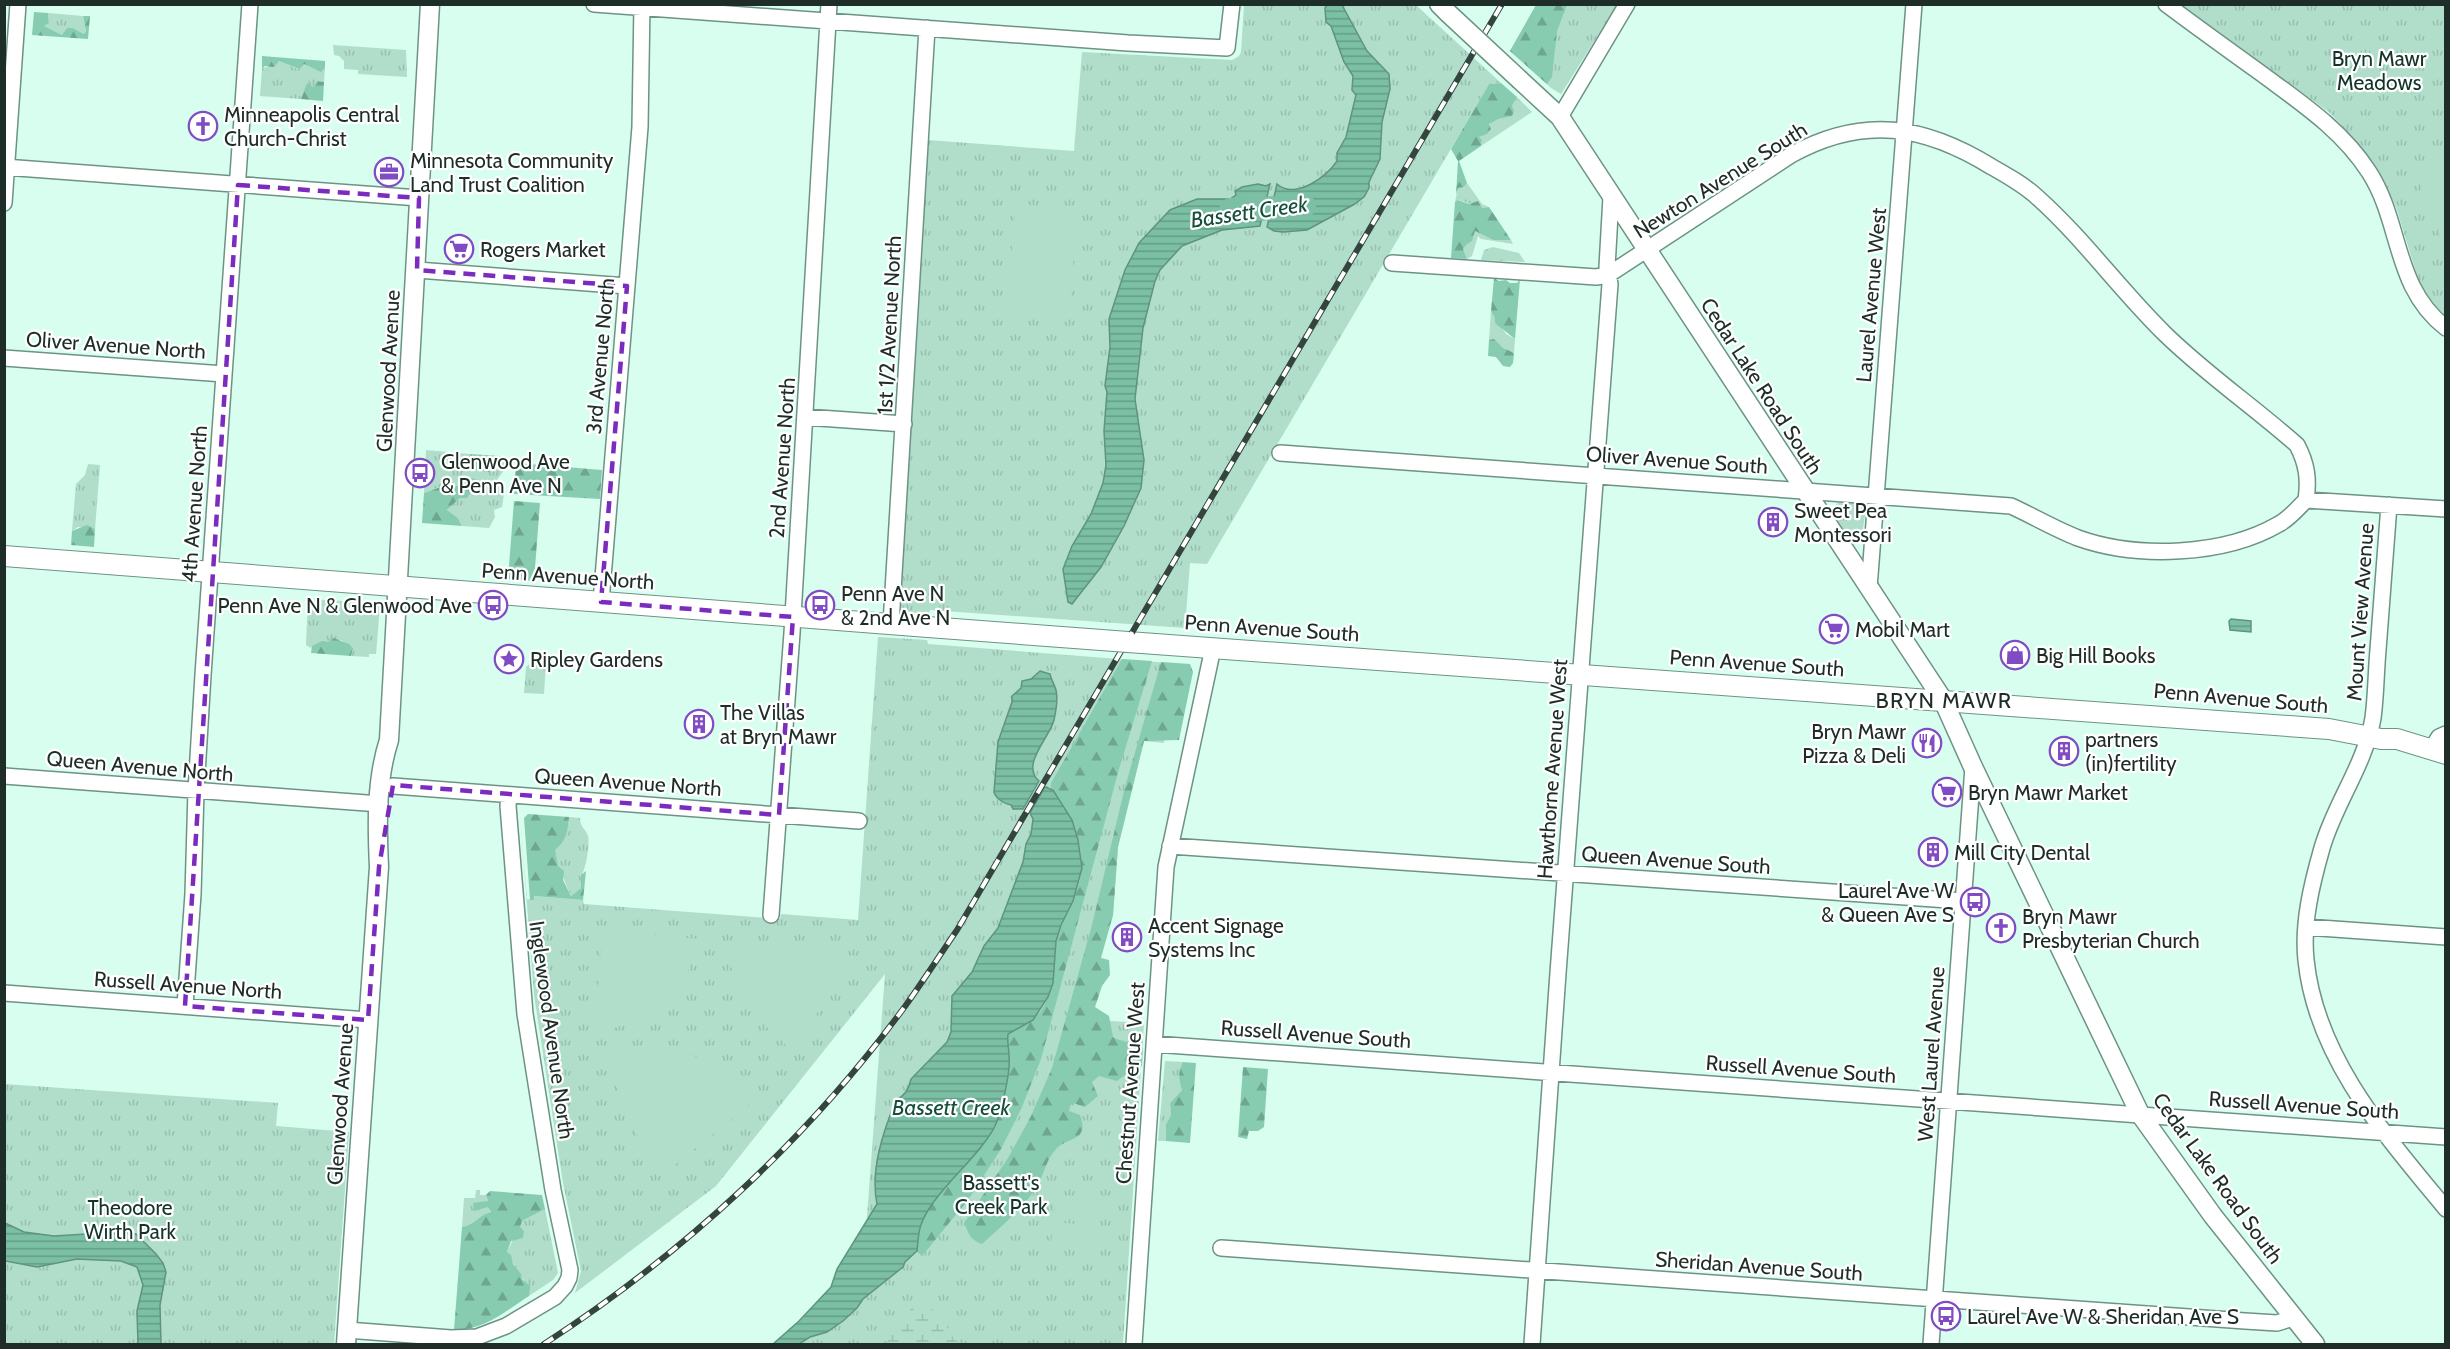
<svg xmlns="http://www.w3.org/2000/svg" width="2450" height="1349" font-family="Cabin,sans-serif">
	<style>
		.grass { fill: url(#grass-tufts) }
		.forest { fill: url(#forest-firs) }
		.wetland { fill: url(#wetland-marsh) }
		.pitch { fill: #b0deca }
		.water { fill: url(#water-rules); stroke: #5f947f; stroke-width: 1.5 }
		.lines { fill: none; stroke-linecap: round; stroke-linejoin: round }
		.river { stroke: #7bc0a5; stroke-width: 24 }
		.minor-casing { stroke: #6e9384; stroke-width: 18 }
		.tertiary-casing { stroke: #6e9384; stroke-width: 21 }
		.secondary-casing { stroke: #6e9384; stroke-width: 22 }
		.minor { stroke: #fff; stroke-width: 15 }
		.tertiary { stroke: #fff; stroke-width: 18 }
		.secondary { stroke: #fff; stroke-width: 20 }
		.rail-casing { stroke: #33453e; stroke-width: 6 }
		.rail { stroke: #fff; stroke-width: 4; stroke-dasharray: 11; stroke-linecap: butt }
		.tertiary-bridge-casing { stroke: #6e9384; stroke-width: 21; stroke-linecap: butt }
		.secondary-bridge-casing { stroke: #6e9384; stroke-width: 22; stroke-linecap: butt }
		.tertiary-bridge { stroke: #fff; stroke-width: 18 }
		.secondary-bridge { stroke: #fff; stroke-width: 20 }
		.marked { fill: none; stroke: #7b2cbf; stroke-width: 4.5; stroke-dasharray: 12 8; stroke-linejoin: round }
		.labels { text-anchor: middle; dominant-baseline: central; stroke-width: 4.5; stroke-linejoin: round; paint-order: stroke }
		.park-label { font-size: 21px; fill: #143429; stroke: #fff }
		.poi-label { font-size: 21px; fill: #1e2d27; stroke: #fff; text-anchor: start }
		.street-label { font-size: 21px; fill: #1e2d27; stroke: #fff }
		.water-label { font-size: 22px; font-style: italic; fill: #164e3c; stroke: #fff }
		.neighbourhood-label { font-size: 22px; letter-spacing: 1.5px; fill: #1e2d27; stroke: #fff }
	</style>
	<defs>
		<pattern id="grass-tufts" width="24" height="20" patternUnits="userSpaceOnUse" patternTransform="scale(1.5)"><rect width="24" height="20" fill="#b0deca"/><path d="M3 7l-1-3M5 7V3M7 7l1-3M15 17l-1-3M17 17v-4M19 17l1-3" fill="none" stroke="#97bfae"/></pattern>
		<pattern id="forest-firs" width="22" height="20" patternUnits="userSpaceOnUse" patternTransform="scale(1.5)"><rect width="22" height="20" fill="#87ccb1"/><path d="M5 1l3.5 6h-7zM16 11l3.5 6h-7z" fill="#6ea690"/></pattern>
		<pattern id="wetland-marsh" width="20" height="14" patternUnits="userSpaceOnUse" patternTransform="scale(1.5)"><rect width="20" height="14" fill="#b0deca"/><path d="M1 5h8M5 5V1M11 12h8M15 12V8" fill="none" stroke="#97bfae"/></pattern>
		<pattern id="water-rules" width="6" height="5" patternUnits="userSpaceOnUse" patternTransform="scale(1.5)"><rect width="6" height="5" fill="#7bc0a5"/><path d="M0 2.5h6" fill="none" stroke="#649c86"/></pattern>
	</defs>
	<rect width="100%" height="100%" fill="#d7feee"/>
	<path class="grass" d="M1244,5H1416L1501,83L1489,84L1207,564L1190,563L1185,628L930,610L929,614L904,612L899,604L928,140L1074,151L1082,52L1232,60L1239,56L1241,52Z
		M1536,5H1617L1561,94L1551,88L1510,51Z
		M2181,5H2445V316L2427,297L2419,282L2396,207L2386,186L2360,145L2330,113Z
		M48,13L83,16L86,31L84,34L73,28L62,35L43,26L49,23Z
		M333,45L406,50L407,77L358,74V70L344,69V61L339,56L334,55Z
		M279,61L298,69L304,64L321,71L325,68L324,82L317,81L313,87L305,90L301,99L260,96L262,69Z
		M1517,97L1532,112L1481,146L1482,140L1478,138L1491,129L1489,124L1512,106Z
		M1467,183L1482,204L1489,207L1482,208L1459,200L1455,202L1458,188L1464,187Z
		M1475,231L1493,240H1511L1513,244L1481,239L1478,236L1472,256L1467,259L1463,249Z
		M1493,247L1519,253L1525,262L1481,260L1484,250Z
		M1491,311L1506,334L1515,339L1514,353L1489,340Z
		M426,450L470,454L475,470L488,472L500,456H506L505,469L496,481L504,494L502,507L494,510L495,517L489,528L462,526L458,518L447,510L460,498L468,478L452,489L445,485L424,493Z
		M88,464L100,465L95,529L78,527L72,531L76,484L85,475Z
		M1839,502L1860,504L1866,509L1861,541L1856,543L1850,541L1832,513V508Z
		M308,599L360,602L364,605L380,606L376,654H369V657L351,656L353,648L341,640L312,646L311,648L306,645Z
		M878,637L927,640L928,644L1170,663L1164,743L1144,741L1118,847L1113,915L1076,1019L1144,1023L1123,1344H773L837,1288L866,1230L885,974L716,1186L575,1293L581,1271L563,1183L534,995L520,814L527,899L533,900L534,896L583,900L584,904L780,919L781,914L858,920Z
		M533,661L546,662L544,694L524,693L526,667Z
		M569,817L580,818C580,827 585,828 588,836C590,844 586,870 581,876V888L571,896L558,866L554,850C566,841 568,832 569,817Z
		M1165,1061L1183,1062L1179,1080L1182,1090L1170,1103L1171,1115L1166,1124V1141H1158Z
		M4,1084L278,1103L276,1126L349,1132L334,1344H5Z
		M476,1190H480V1195H486L488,1201L474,1211L488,1206L491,1213C479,1215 474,1225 462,1227L464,1198H475Z
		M545,1209L558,1273L553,1280L529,1296V1286C523,1280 519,1273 514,1265C511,1260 512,1257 507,1252L522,1221Z"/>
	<path class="forest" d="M1536,5H1567L1557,31L1552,77L1547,84L1510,51Z
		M34,12L48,13L49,23L44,26L62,35L67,28H73L84,34L86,31L83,16H90L88,39L32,35Z
		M262,56L325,61V68L321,72L304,64L299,69L279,61L274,67L265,66L262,69Z
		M317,81L324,82L323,101L301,99L307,83L313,87Z
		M1501,83L1517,97L1512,106L1514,111L1512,116L1498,119L1489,124L1491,129L1487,134L1479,137L1482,140L1481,146L1459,161L1467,183L1464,187L1458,188L1456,195L1458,161L1451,149L1489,84Z
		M1458,200L1469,204L1478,201L1482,208L1489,207L1511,240H1493L1475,231L1472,241L1467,244L1463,249L1467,259L1451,258L1455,202Z
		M1494,278L1499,281L1506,280L1510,283H1517L1520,279L1515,339L1495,323V318L1491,311Z
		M1494,339L1502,347L1514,353L1513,363L1510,367L1503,366L1496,357L1488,356L1489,340Z
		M470,454L500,456L489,472L475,470Z
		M516,463L602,470L600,499L514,494Z
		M468,478L477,479L481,487L472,491L467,498H460L447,510L458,518L462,526L422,523L424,493L446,485L452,489Z
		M514,501L540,503L534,581L508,579Z
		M87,525L95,529L94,547L71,545L72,531Z
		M331,637L349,644L353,648L351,656L311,653L312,646L322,641L329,642Z
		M1122,659L1152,661L1119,769L1041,1059L1022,1107L1001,1149L968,1200L922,1256L917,1251C918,1243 918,1235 920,1228C928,1196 977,1160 994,1128C1001,1115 1011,1071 1009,1056C1009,1048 1007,1043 1008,1034C1019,1022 1033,1026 1044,1006C1056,984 1051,962 1057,938C1065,911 1086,885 1081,855C1080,843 1076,830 1071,819C1066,807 1054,797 1051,783Z
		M1161,662L1190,664L1193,672L1179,740L1144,741L1118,847L1113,915L1101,958L1109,960L1110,975L1102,986L1095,1007L1109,1016L1113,1037C1122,1043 1136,1041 1143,1048L1142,1066L1136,1067L1117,1081L1099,1076L1092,1082L1098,1096L1085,1107L1073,1103L1070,1106L1069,1111L1080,1115C1090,1143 1067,1136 1055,1150C1045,1162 1043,1179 1034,1191C1020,1211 1000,1227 982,1244C970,1240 969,1234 964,1223L1008,1158L1031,1116L1052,1068L1092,925L1125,787Z
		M528,814L569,817C568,832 566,841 555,850L558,866L564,871L563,880L571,896L581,888V875L586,871L583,900L534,896V900H530L524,818Z
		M1183,1062L1196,1063L1190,1143L1166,1141V1124L1171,1115L1170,1103L1182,1090C1178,1079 1178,1073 1183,1062Z
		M1243,1067L1268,1069L1264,1127L1258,1131H1249L1247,1139L1238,1137Z
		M490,1191L542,1195L545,1209L522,1221L520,1227L524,1231L523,1238L511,1241L507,1252L511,1255L513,1264L521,1274L522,1279L530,1286L529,1296C504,1312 485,1330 454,1330L462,1227C474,1225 479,1215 491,1212L488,1207L474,1211L473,1203L488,1201L486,1195Z"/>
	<path class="wetland" d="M923,1305C947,1312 943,1331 960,1344H888L887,1332L914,1306Z"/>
	<path class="pitch" d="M2445,165H2446L2445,249L2420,185L2425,170Z
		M1016,204L1078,209L1068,322L1006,316Z
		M608,931L699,939C692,960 684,990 668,1007C657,1019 611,1028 594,1033L602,936Z
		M722,941L835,951L844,975L791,1050L745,1006Z
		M644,1047L684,1051L723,1070L755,1100L670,1169L648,1162L606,1058Z
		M1055,1196L1102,1199L1100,1221L1054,1218Z
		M1053,1222L1100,1226L1098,1248L1051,1244Z"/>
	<path class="water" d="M1327,5H1342L1367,51L1389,74L1390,89L1382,122L1380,159L1369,182V188L1364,197L1353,205L1307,230L1283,232L1274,231L1267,227L1277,184C1295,200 1327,177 1337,161V153L1346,137L1356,95L1352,90L1353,76L1344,62L1331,26L1326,22L1325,8Z
		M1258,184L1266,186L1270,184L1260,226L1222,230L1182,246L1160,270L1155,281L1143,328L1135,399L1144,460L1141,488L1124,526L1101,567L1072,604L1068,602L1063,569L1072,546L1091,514L1103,483L1106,465L1104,431L1107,392L1105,386L1110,347L1109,319L1125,270L1139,243L1170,210L1197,199H1230L1236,195L1235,191L1242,187Z
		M2231,619L2251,621V632L2230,630L2229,621Z
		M1040,671L1050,674C1051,679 1053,682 1055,687C1059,696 1056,711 1054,720C1050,737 1020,765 1039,781L1023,809H1013L1011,805C1005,804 996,799 994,792L998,742L1012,702V696L1021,688L1022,681L1031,679Z
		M1045,787L1053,790L1072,820L1078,840L1082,868L1073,901L1061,925L1056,941L1053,983L1048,997L1033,1020L1008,1034C1007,1043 1009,1048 1009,1056C1011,1071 1001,1115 994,1128C977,1160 928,1196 920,1228C918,1235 918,1243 917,1251L905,1262L903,1267L863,1299L857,1308L843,1321L827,1332L810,1337L799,1344H773L799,1321L831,1287L837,1269L877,1204C870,1170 883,1132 896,1100C905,1096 909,1089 911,1079L947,1042L951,1032L952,996L972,972L984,946L998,928L1023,862L1026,844L1031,834L1033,819L1030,813Z
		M5,1223L24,1232L54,1236L120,1232L136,1234L156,1254L163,1263L166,1272L160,1305L161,1344H138L137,1311L143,1285L137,1267L121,1261L98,1260L77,1259L37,1267L5,1261Z"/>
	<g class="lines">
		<path class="river" d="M1231,210C1256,207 1280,210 1304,206"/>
		<g class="minor-casing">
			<path id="minor" d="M594,4L1128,43L1227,48L1232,4
				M2166,4C2198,28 2230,51 2262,74C2301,103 2342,130 2369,172C2402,223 2393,287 2446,328
				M1560,117L1627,4
				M4,167L419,198
				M4,203L18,4
				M1392,263L1596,277L1608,275L1791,155C1863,115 1924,125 1992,167C2008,176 2024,185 2037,197C2084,239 2120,290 2165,334C2206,374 2254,407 2297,445C2307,464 2309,479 2306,500
				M417,270L627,286
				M4,358L224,374
				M805,417L904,424
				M1280,453L2011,506C2033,516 2055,529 2078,538C2137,559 2224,556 2279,524C2290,518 2298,508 2306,500L2446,509
				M2389,505C2385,553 2382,602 2378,650C2376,672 2376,696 2373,718C2365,765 2335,803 2322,848C2312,883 2302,923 2306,960C2316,1058 2386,1136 2446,1209
				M1869,588L1914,4
				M601,602L640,127L642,4
				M891,624L927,28
				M2431,750L2439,737L2446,734
				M4,776L380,804
				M393,786L859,821
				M1170,846L1963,901
				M771,915L792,633L829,4
				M2306,927L2446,937
				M4,993L368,1020
				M185,1006L193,894L196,791L203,675L250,4
				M1154,1044L2446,1137
				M1221,1248L2245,1321L2277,1323L2293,1318
				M347,1330L451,1338L477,1337L506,1326L555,1297L565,1286L569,1278L570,1270L553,1190L525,1014L508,806L509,795
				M1134,1344L1166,867L1213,648
				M1532,1344L1558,973L1610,284L1607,267L1611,197
				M1931,1344L1973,767"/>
		</g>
		<g class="tertiary-casing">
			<path id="tertiary" d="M1439,4L1448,13
				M1520,80L1560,117L1943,700L1973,767L2140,1114L2213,1216L2315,1344
				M346,1344L379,867C377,825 376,780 389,740L430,4"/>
		</g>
		<g class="secondary-casing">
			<path id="secondary" d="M4,556L928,627
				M1128,642L2329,729L2381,739H2397L2446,754"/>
		</g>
		<use href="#minor" class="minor"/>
		<use href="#tertiary" class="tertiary"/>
		<use href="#secondary" class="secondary"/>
		<g class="rail-casing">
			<path id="rail" d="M544,1344C683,1254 808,1139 906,1005C923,981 940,955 957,930L1502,4"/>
		</g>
		<use href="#rail" class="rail"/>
		<g class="tertiary-bridge-casing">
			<path id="tertiary-bridge" d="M1448,13L1520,80"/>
		</g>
		<g class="secondary-bridge-casing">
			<path id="secondary-bridge" d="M928,627L1128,642"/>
		</g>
		<use href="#tertiary-bridge" class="tertiary-bridge"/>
		<use href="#secondary-bridge" class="secondary-bridge"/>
	</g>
	<path class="marked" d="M238,185L419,198L417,270L627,286L601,602L793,617L779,815L393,785L379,867L368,1020L185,1006Z"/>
	<defs>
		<g id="church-ring" transform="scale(1.5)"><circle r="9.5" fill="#fff" stroke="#814cc3" stroke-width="1.5"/><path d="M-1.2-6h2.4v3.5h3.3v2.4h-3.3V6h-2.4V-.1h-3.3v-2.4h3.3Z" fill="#814cc3"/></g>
		<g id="office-ring" transform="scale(1.5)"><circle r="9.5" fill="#fff" stroke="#814cc3" stroke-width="1.5"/><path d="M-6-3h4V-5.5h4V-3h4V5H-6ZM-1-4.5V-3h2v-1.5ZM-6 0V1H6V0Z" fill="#814cc3"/></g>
		<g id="supermarket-ring" transform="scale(1.5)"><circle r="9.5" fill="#fff" stroke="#814cc3" stroke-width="1.5"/><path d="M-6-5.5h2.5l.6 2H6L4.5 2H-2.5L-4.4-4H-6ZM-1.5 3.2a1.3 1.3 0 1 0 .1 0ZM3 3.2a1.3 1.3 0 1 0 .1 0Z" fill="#814cc3"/></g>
		<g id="bus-ring" transform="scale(1.5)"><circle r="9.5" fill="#fff" stroke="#814cc3" stroke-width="1.5"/><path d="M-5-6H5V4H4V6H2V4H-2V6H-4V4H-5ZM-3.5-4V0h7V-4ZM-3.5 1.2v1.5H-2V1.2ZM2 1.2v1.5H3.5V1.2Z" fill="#814cc3"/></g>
		<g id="building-ring" transform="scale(1.5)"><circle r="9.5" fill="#fff" stroke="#814cc3" stroke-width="1.5"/><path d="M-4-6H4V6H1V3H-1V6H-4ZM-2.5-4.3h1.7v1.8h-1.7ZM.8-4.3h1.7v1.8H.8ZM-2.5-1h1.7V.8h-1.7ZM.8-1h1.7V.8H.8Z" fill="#814cc3"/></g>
		<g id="shop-ring" transform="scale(1.5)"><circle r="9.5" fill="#fff" stroke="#814cc3" stroke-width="1.5"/><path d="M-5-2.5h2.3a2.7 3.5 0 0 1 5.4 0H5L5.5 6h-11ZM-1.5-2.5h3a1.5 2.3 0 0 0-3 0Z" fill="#814cc3"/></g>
		<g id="sight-ring" transform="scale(1.5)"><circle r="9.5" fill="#fff" stroke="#814cc3" stroke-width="1.5"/><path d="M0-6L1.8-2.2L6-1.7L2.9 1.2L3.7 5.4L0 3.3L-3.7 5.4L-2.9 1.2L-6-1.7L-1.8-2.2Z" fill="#814cc3"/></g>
		<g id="restaurant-ring" transform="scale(1.5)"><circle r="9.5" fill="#fff" stroke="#814cc3" stroke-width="1.5"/><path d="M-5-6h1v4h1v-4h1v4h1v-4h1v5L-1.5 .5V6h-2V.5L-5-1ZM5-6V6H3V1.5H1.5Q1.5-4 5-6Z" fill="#814cc3"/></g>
	</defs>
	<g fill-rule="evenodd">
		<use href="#church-ring" x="203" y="126"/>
		<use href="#office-ring" x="389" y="172"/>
		<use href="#supermarket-ring" x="459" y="249"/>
		<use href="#bus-ring" x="420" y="473"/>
		<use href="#building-ring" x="1773" y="522"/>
		<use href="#bus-ring" x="493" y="605"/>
		<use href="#bus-ring" x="820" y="605"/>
		<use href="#supermarket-ring" x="1834" y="629"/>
		<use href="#shop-ring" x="2015" y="655"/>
		<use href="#sight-ring" x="509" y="659"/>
		<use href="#building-ring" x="699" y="724"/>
		<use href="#restaurant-ring" x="1927" y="743"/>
		<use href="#building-ring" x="2064" y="751"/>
		<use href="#supermarket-ring" x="1947" y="792"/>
		<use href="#building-ring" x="1933" y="852"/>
		<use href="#bus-ring" x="1975" y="902"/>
		<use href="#church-ring" x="2001" y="928"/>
		<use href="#building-ring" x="1127" y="937"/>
		<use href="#bus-ring" x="1946" y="1316"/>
	</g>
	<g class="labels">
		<g class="park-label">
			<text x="2379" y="58">Bryn Mawr<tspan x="2379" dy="24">Meadows</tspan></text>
			<text x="1001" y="1182">Bassett's<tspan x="1001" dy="24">Creek Park</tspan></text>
			<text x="130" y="1207">Theodore<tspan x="130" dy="24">Wirth Park</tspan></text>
		</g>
		<g class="poi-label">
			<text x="224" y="114">Minneapolis Central<tspan x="224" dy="24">Church-Christ</tspan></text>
			<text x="410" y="160">Minnesota Community<tspan x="410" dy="24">Land Trust Coalition</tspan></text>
			<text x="480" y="249">Rogers Market</text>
			<text x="441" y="461">Glenwood Ave<tspan x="441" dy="24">&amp; Penn Ave N</tspan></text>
			<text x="1794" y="510">Sweet Pea<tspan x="1794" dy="24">Montessori</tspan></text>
			<text x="841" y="593">Penn Ave N<tspan x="841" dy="24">&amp; 2nd Ave N</tspan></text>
			<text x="472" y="605" text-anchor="end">Penn Ave N &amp; Glenwood Ave</text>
			<text x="1855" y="629">Mobil Mart</text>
			<text x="2036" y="655">Big Hill Books</text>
			<text x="530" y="659">Ripley Gardens</text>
			<text x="720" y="712">The Villas<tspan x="720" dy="24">at Bryn Mawr</tspan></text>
			<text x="1906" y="731" text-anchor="end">Bryn Mawr<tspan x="1906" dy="24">Pizza &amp; Deli</tspan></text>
			<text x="2085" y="739">partners<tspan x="2085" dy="24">(in)fertility</tspan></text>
			<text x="1968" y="792">Bryn Mawr Market</text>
			<text x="1954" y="852">Mill City Dental</text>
			<text x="1954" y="890" text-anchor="end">Laurel Ave W<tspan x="1954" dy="24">&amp; Queen Ave S</tspan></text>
			<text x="2022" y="916">Bryn Mawr<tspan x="2022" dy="24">Presbyterian Church</tspan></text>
			<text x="1148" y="925">Accent Signage<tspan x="1148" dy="24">Systems Inc</tspan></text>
			<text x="1967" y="1316">Laurel Ave W &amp; Sheridan Ave S</text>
		</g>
		<g class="street-label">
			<text transform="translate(1720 180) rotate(-32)">Newton Avenue South</text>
			<text transform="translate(1871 295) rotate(-85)">Laurel Avenue West</text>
			<text transform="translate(889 325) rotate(-87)">1st 1/2 Avenue North</text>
			<text transform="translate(116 345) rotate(4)">Oliver Avenue North</text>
			<text transform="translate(600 356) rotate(-85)">3rd Avenue North</text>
			<text transform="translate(388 371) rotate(-87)">Glenwood Avenue</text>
			<text transform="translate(1762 386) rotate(57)">Cedar Lake Road South</text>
			<text transform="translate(782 458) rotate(-86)">2nd Avenue North</text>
			<text transform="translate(1677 460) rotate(4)">Oliver Avenue South</text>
			<text transform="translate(194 504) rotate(-86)">4th Avenue North</text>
			<text transform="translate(568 576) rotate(4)">Penn Avenue North</text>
			<text transform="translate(2360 612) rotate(-86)">Mount View Avenue</text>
			<text transform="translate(1272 628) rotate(4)">Penn Avenue South</text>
			<text transform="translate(1757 663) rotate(4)">Penn Avenue South</text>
			<text transform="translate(2241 698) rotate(5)">Penn Avenue South</text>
			<text transform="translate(140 766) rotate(5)">Queen Avenue North</text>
			<text transform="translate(1552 769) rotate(-86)">Hawthorne Avenue West</text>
			<text transform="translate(628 782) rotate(4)">Queen Avenue North</text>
			<text transform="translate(1676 860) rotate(4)">Queen Avenue South</text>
			<text transform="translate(188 985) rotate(4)">Russell Avenue North</text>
			<text transform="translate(552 1030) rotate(82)">Inglewood Avenue North</text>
			<text transform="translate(1316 1034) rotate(4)">Russell Avenue South</text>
			<text transform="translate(1931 1054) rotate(-86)">West Laurel Avenue</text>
			<text transform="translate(1801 1069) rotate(4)">Russell Avenue South</text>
			<text transform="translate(1130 1083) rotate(-86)">Chestnut Avenue West</text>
			<text transform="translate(340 1104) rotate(-86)">Glenwood Avenue</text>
			<text transform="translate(2304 1105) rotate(4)">Russell Avenue South</text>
			<text transform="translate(2218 1178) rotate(54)">Cedar Lake Road South</text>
			<text transform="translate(1759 1266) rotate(4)">Sheridan Avenue South</text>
		</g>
		<g class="water-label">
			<text transform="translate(1249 212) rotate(-8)">Bassett Creek</text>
			<text x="951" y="1107">Bassett Creek</text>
		</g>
		<g class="neighbourhood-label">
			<text x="1944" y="700">BRYN MAWR</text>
		</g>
	</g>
	<rect width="2450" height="1349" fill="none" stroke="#1e2d27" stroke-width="12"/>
</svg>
